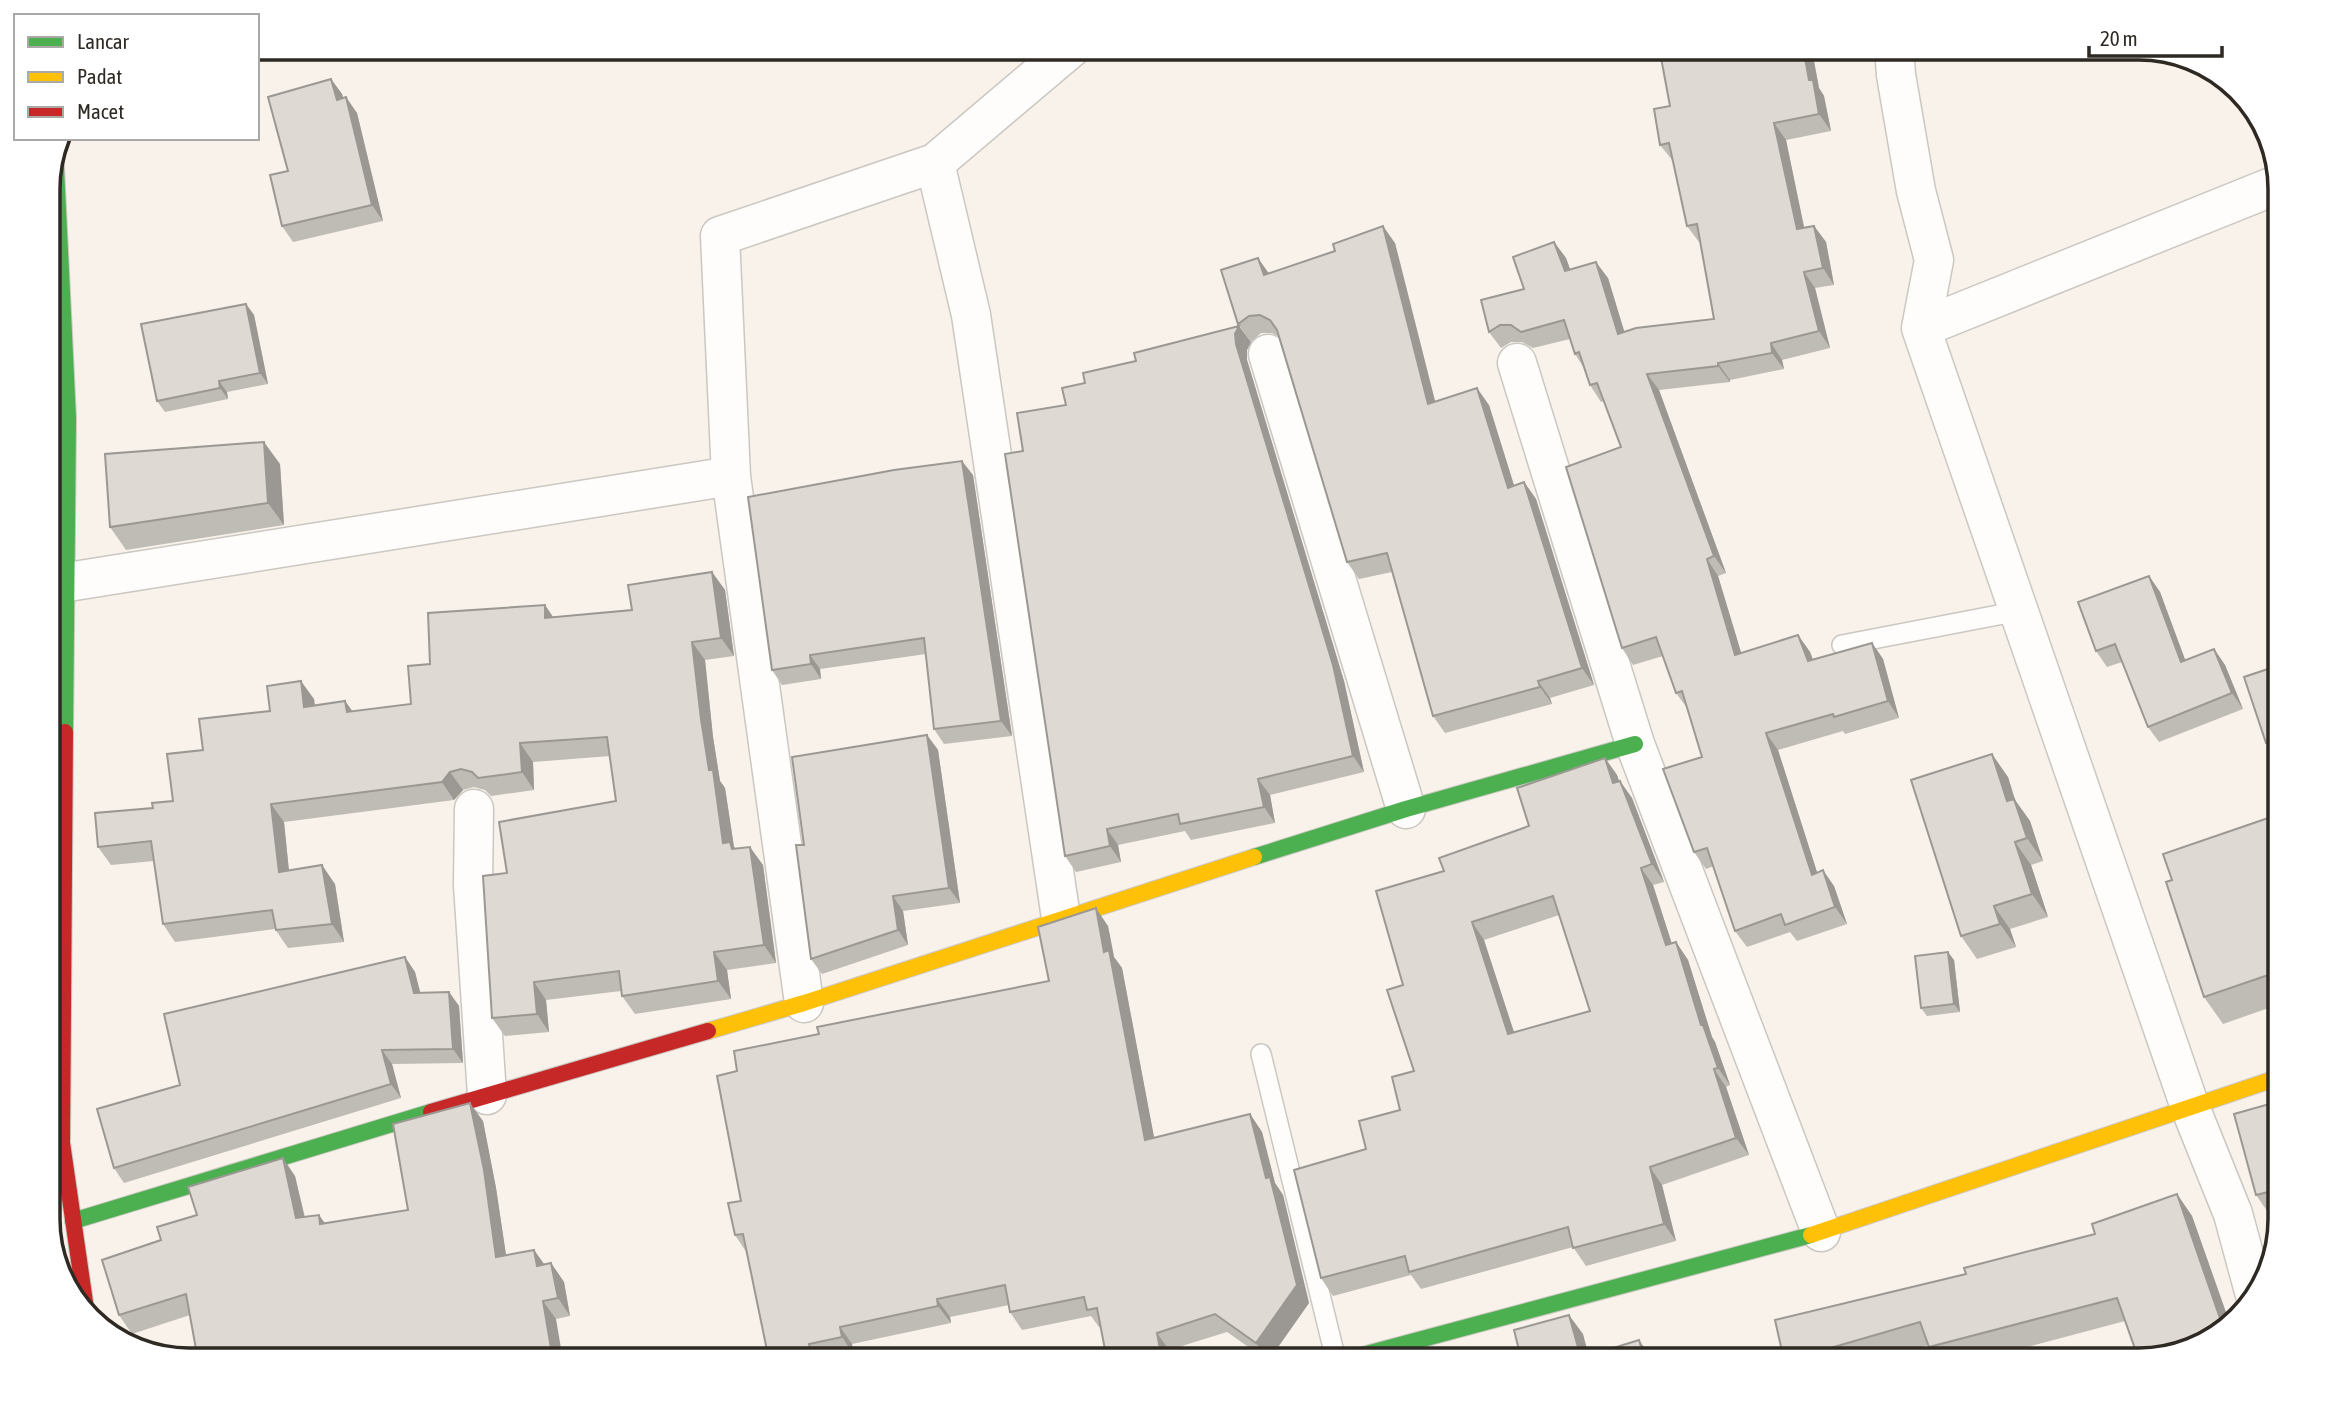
<svg xmlns="http://www.w3.org/2000/svg" width="2327" height="1407" font-family="'Asap Condensed',sans-serif">
	<style>
		.lines { fill: none; stroke-linecap: round; stroke-linejoin: round }
		.lane-casing { stroke: #cbc7c1; stroke-width: 22 }
		.street-casing { stroke: #cbc7c1; stroke-width: 41 }
		.fast-casing { stroke: #cbc7c1; stroke-width: 18 }
		.slow-casing { stroke: #cbc7c1; stroke-width: 18 }
		.jam-casing { stroke: #cbc7c1; stroke-width: 18 }
		.lane { stroke: #fefdfc; stroke-width: 19 }
		.street { stroke: #fefdfc; stroke-width: 38 }
		.fast { stroke: #4caf50; stroke-width: 16 }
		.slow { stroke: #ffc107; stroke-width: 16 }
		.jam { stroke: #c62828; stroke-width: 16 }
		.wall { fill: #bfbbb5; fill-rule: evenodd }
		.shaded-wall { fill: #9b9893 }
		.building { fill: #ded9d2; stroke: #9b9893; stroke-width: 2; fill-rule: evenodd }
		.rim { fill: none; stroke: #2e2923; stroke-width: 3.5 }
	</style>
	<rect width="100%" height="100%" fill="#f8f2eb"/>
	<g class="lines">
		<g class="lane-casing">
			<path id="lane" d="M1842,645L2019,611
				M1261,1054L1336,1360"/>
		</g>
		<g class="street-casing">
			<path id="street" d="M1894,47L1896,75L1916,191L1934,260L1921,328L2190,1107L2233,1214L2255,1295
				M935,163L971,315L1061,918
				M1921,328L2279,184
				M1268,354L1406,809
				M1517,363L1635,744L1821,1232
				M68,582L731,476
				M474,809L473,885L487,1095
				M804,1003L731,476L720,236L935,163L1072,47"/>
		</g>
		<g class="fast-casing">
			<path id="fast" d="M55,147L68,418L65,732
				M1254,857L1406,809L1635,744
				M73,1221L431,1112
				M1344,1360L1811,1235"/>
		</g>
		<g class="slow-casing">
			<path id="slow" d="M708,1031L804,1003L1254,857
				M1811,1235L2280,1077"/>
		</g>
		<g class="jam-casing">
			<path id="jam" d="M65,732L62,1143L86,1309
				M431,1112L708,1031"/>
		</g>
		<use href="#lane" class="lane"/>
		<use href="#street" class="street"/>
		<use href="#fast" class="fast"/>
		<use href="#slow" class="slow"/>
		<use href="#jam" class="jam"/>
	</g>
	<path class="wall" d="M1659,47H1806L1813,56L1819,88L1824,96L1831,131L1786,140L1804,228L1814,226L1826,242L1834,285L1815,288L1830,348L1782,360L1784,369L1730,380V382L1659,390L1726,573L1718,576L1741,653L1798,635L1810,652L1813,660L1872,643L1883,659L1899,718L1845,734L1843,731L1778,750L1817,872L1834,886L1847,924L1797,941L1790,932L1747,947L1735,931L1714,866L1706,869L1694,852L1702,757L1687,708L1676,693L1663,656L1633,665L1622,648L1621,447L1604,401L1601,402L1590,385L1584,368L1575,354L1570,339L1533,348L1522,342H1511L1501,348L1489,332L1524,289L1554,242L1566,258L1570,270L1608,278L1624,332L1714,319L1700,242H1699L1687,226L1673,161L1660,145L1670,106Z
		M331,79L342,94L343,98L357,113L383,221L293,242L282,226L288,171Z
		M1395,243L1435,401L1489,405L1514,485L1524,482L1536,499L1594,685L1550,698L1552,704L1445,733L1433,716L1392,572L1359,579L1347,562L1278,336L1272,333H1261L1251,342L1238,324L1269,273Z
		M246,304L254,315L268,384L227,392L228,399L165,412L157,401Z
		M1251,342L1247,350V360L1344,681L1364,772L1270,795L1275,823L1191,840L1185,831L1118,845L1121,862L1076,872L1065,856L1023,451L1085,383Z
		M280,464L284,525L126,550L110,527Z
		M973,475L1012,736L944,744L934,729L926,654L820,669L821,679L782,685L772,670Z
		M712,572L725,590L734,656L705,660L713,737L720,781L725,788L734,847L763,865L776,963L727,970L731,999L635,1014L622,996L621,991L546,1000L549,1032L505,1036L492,1018L507,873L616,801L610,756L533,762L534,790L491,796L485,790L474,787L463,790L454,800L284,822L289,871L335,884L344,942L288,948L275,929L175,942L163,924L154,861L111,865L98,847L153,808L173,801L203,750L270,711L314,699L315,706L345,701L352,711L411,704L430,664L545,605L553,617L632,610Z
		M2149,576L2160,592L2185,661L2214,649L2225,665L2243,709L2159,742L2148,727L2122,662L2107,667L2096,651Z
		M2280,665V762L2266,743Z
		M927,735L938,750L960,903L903,911L908,945L822,974L811,959L804,845Z
		M1605,758L1617,775L1619,781L1632,798L1664,882L1653,885L1672,944L1676,942L1688,960L1712,1037L1715,1042L1730,1085L1726,1087L1749,1155L1662,1185L1676,1241L1586,1266L1573,1247L1421,1289L1411,1275L1333,1296L1321,1278L1366,1149L1400,1110L1414,1071L1403,985L1444,871L1529,826ZM1559,915L1590,1011L1514,1032L1484,940Z
		M2008,777L2015,800L2030,821L2043,861L2031,865L2048,917L2010,929L2016,947L1977,959L1961,936Z
		M2280,814V1004L2223,1024L2204,997L2172,880Z
		M1108,926L1114,957L1122,968L1154,1138L1250,1114L1262,1132L1275,1183L1283,1195L1309,1303L1269,1360H1267L1227,1332L1169,1350L1099,1327L1091,1316L1022,1330L1010,1312L1009,1305L950,1317L951,1323L852,1344L854,1355L830,1360H769L747,1253L735,1235L741,1201L737,1071L819,1034L1049,981Z
		M405,957L415,972L420,993L449,992L459,1006L463,1063L392,1064L401,1098L124,1183L114,1168L180,1085Z
		M1954,960L1960,1012L1927,1016L1921,1008Z
		M2280,1101V1216L2272,1218L2256,1195Z
		M483,1121L496,1188L506,1255L534,1250L544,1265L551,1263L564,1282L570,1316L556,1319L190,1315L132,1334L119,1315L161,1240L197,1215L295,1176L305,1217L325,1223L408,1210Z
		M2177,1194L2192,1216L2229,1321L2209,1341L2139,1360L2125,1321L1978,1360H1938L1929,1345L1877,1360H1784L1966,1274L2095,1234Z"/>
	<path class="shaded-wall" d="M1803,47H1806L1813,56L1819,88L1824,96L1831,131L1819,114L1809,80Z
		M331,79L342,94L348,115L337,100Z
		M346,97L357,113L383,221L372,205Z
		M1774,123L1786,140L1808,246L1797,229Z
		M1383,226L1395,243L1440,421L1428,404Z
		M1814,226L1826,242L1834,285L1823,268Z
		M1554,242L1566,258L1577,288L1565,271Z
		M1258,258L1270,275H1264Z
		M1596,262L1608,278L1630,350L1618,334Z
		M1804,272L1815,288L1830,348L1819,331Z
		M246,304L254,315L268,384L260,373Z
		M1239,326L1251,342L1247,350V360L1344,681L1364,772L1353,756L1236,344L1235,334Z
		M1771,343L1782,360L1784,369L1772,353Z
		M1718,363L1730,380V382L1718,366Z
		M1647,374L1659,390L1726,573L1714,556Z
		M219,381L227,392L228,399L220,388Z
		M1477,388L1489,405L1520,505L1508,488Z
		M264,442L280,464L284,525L268,503Z
		M962,461L973,475L1012,736L1001,721Z
		M1524,482L1536,499L1594,685L1582,668Z
		M1707,559L1718,576L1747,672L1735,655Z
		M712,572L725,590L734,656L721,638Z
		M2149,576L2160,592L2192,678L2181,662Z
		M545,605L557,623L545,618Z
		M1798,635L1810,652L1820,678L1808,661Z
		M692,642L705,660L713,737L720,781L725,788L734,847L743,860L723,843L709,770L701,719Z
		M1872,643L1883,659L1899,718L1888,701Z
		M2214,649L2225,665L2243,709L2232,693Z
		M810,655L820,669L821,679L811,664Z
		M301,681L314,699L317,725L304,707Z
		M1538,681L1550,698L1552,704L1540,687Z
		M345,701L358,719L347,712Z
		M1766,733L1778,750L1823,891L1812,875Z
		M927,735L938,750L960,903L949,888Z
		M520,743L533,762L534,790L522,772Z
		M1992,754L2008,777L2015,800L2030,821L2043,861L2027,838L2007,801Z
		M1605,758L1617,775L1626,801L1613,783Z
		M450,772L463,790L454,800L442,782Z
		M1258,779L1270,795L1275,823L1264,807Z
		M1620,781L1632,798L1664,882L1652,864Z
		M271,804L284,822L291,891L279,872Z
		M1107,829L1118,845L1121,862L1110,846Z
		M2015,842L2031,865L2048,917L2032,894Z
		M750,847L763,865L776,963L764,945Z
		M322,865L335,884L344,942L332,924Z
		M1641,868L1653,885L1678,963L1666,945Z
		M1823,870L1834,886L1847,924L1835,907Z
		M893,896L903,911L908,945L898,930Z
		M1994,906L2010,929L2016,947L2000,924Z
		M1096,908L1108,926L1114,957L1122,968L1158,1158L1145,1140L1104,952Z
		M1472,922L1484,940L1520,1051L1508,1034Z
		M1676,942L1688,960L1712,1037L1715,1042L1730,1085L1718,1068L1701,1025Z
		M714,952L727,970L731,999L718,981Z
		M1948,952L1954,960L1960,1012L1954,1004Z
		M405,957L415,972L424,1007L414,993Z
		M534,982L546,1000L549,1032L537,1014Z
		M449,992L459,1006L463,1063L453,1049Z
		M382,1050L392,1064L401,1098L391,1084Z
		M1714,1069L1726,1087L1749,1155L1736,1138Z
		M470,1103L483,1121L496,1188L509,1275L496,1257Z
		M1250,1114L1262,1132L1275,1183L1283,1195L1309,1303L1269,1360H1268L1256,1343L1266,1178Z
		M283,1158L295,1176L309,1237L296,1218Z
		M1650,1167L1662,1185L1676,1241L1664,1224Z
		M2177,1194L2192,1216L2229,1321L2223,1327Z
		M319,1215L332,1233L320,1224Z
		M534,1250L547,1268L537,1266Z
		M551,1263L564,1282L570,1316L558,1298Z
		M937,1299L950,1317L951,1323L938,1306Z
		M543,1301L556,1319L563,1360H553Z
		M1569,1315L1583,1334L1590,1360L1581,1358Z
		M840,1327L852,1344L854,1355L842,1337Z
		M1157,1333L1169,1350L1171,1360H1162Z
		M1639,1340L1653,1360H1645Z
		M809,1344L820,1360H812Z"/>
	<path class="building" d="M1659,47H1803L1809,80H1813L1819,114L1774,123L1797,229L1814,226L1823,268L1804,272L1819,331L1771,343L1772,353L1718,363V366L1647,374L1714,556L1707,559L1735,655L1798,635L1808,661L1872,643L1888,701L1834,717L1833,714L1766,733L1812,875L1823,870L1835,907L1785,925L1781,914L1735,931L1707,848L1694,852L1663,769L1702,757L1682,691L1676,693L1656,637L1622,648L1566,467L1621,447L1597,383L1590,385L1579,352L1575,354L1564,320L1521,332L1511,325H1500L1489,332L1481,300L1524,289L1513,257L1554,242L1565,271L1596,262L1618,334L1636,328L1714,319L1697,224L1687,226L1669,143L1660,145L1654,109L1670,106Z
		M331,79L337,100L346,97L372,205L282,226L270,175L288,171L268,97Z
		M1383,226L1428,404L1477,388L1508,488L1524,482L1582,668L1538,681L1540,687L1433,716L1387,553L1347,562L1277,330L1270,320L1260,315L1249,316L1238,324L1221,270L1258,258L1264,275L1335,251L1333,244Z
		M246,304L260,373L219,381L220,388L157,401L141,324Z
		M1239,326L1235,334L1236,344L1333,665L1353,756L1258,779L1264,807L1180,824L1178,814L1107,829L1110,846L1065,856L1005,454L1023,451L1017,413L1066,405L1062,388L1085,383L1083,373L1136,361L1134,353Z
		M264,442L268,503L110,527L105,454Z
		M962,461L1001,721L934,729L924,638L810,655L811,664L772,670L748,497L894,470Z
		M712,572L721,638L692,642L701,719L709,770H713L723,843L730,842L732,849L750,847L764,945L714,952L718,981L622,996L619,971L534,982L537,1014L492,1018L483,876L507,873L499,822L616,801L607,737L520,743L522,772L478,778L472,772L461,769L450,772L442,782L271,804L279,872L322,865L332,924L276,930L272,910L163,924L151,841L98,847L95,813L153,808L152,803L173,801L167,754L203,750L199,719L270,711L267,686L301,681L304,707L345,701L347,712L411,704L408,666L430,664L428,613L545,605V618L632,610L628,585Z
		M2149,576L2181,662L2214,649L2232,693L2148,727L2115,644L2096,651L2078,602Z
		M2280,665V738L2266,743L2244,677Z
		M927,735L949,888L893,896L898,930L811,959L796,845H804L792,757Z
		M1992,754L2007,801L2014,799L2027,838L2015,842L2032,894L1994,906L2000,924L1961,936L1911,780Z
		M1605,758L1613,783L1620,781L1652,864L1641,868L1666,945L1676,942L1701,1025H1703L1718,1068L1714,1069L1736,1138L1650,1167L1664,1224L1573,1248L1568,1227L1409,1272L1405,1256L1321,1278L1294,1170L1366,1149L1359,1121L1400,1110L1392,1077L1414,1071L1387,990L1403,985L1376,891L1444,871L1439,858L1529,826L1517,788ZM1553,896L1590,1011L1508,1034L1472,922Z
		M2280,814V971L2204,997L2166,882L2172,880L2163,854Z
		M1096,908L1104,952L1109,950L1145,1140L1250,1114L1266,1178L1270,1177L1297,1285L1256,1343L1215,1314L1157,1333L1162,1360H1107L1097,1308L1087,1310L1084,1297L1010,1312L1005,1285L937,1299L938,1306L840,1327L842,1337L809,1344L812,1360H769L743,1234L735,1235L728,1203L741,1201L717,1076L737,1071L734,1051L819,1034L817,1027L1049,981L1038,927Z
		M1948,952L1954,1004L1921,1008L1915,956Z
		M405,957L414,993L449,992L453,1049L382,1050L391,1084L114,1168L97,1109L180,1085L164,1014Z
		M2280,1101V1189L2256,1195L2234,1114Z
		M470,1103L484,1170L496,1257L534,1250L537,1266L551,1263L558,1298L543,1301L553,1360H198L186,1294L119,1315L102,1260L161,1240L157,1227L197,1215L188,1187L283,1158L296,1218L319,1215L320,1224L408,1210L393,1124Z
		M2177,1194L2223,1327L2211,1339L2197,1344L2139,1360L2117,1298L1929,1347L1920,1322L1789,1360H1784L1775,1320L1966,1274L1964,1268L2095,1234L2092,1224Z
		M1569,1315L1581,1358L1639,1340L1645,1360H1515L1521,1358L1514,1330Z"/>
	<path d="M0 0H2327V1407H0ZM189 60H2139A129 129 0 0 1 2268 189V1219A129 129 0 0 1 2139 1348H189A129 129 0 0 1 60 1219V189A129 129 0 0 1 189 60Z" fill="#fff" fill-rule="evenodd"/>
	<path class="rim" d="M189 60H2139A129 129 0 0 1 2268 189V1219A129 129 0 0 1 2139 1348H189A129 129 0 0 1 60 1219V189A129 129 0 0 1 189 60Z"/>
	<rect x="14" y="14" width="245" height="126" fill="#ffffff" stroke="#aba9a7" stroke-width="2"/>
	<rect x="28" y="37" width="35" height="10" fill="#4caf50" stroke="#aba9a7" stroke-width="2"/>
	<text x="77" y="49" font-size="21" fill="#2e2923">Lancar</text>
	<rect x="28" y="72" width="35" height="10" fill="#ffc107" stroke="#aba9a7" stroke-width="2"/>
	<text x="77" y="84" font-size="21" fill="#2e2923">Padat</text>
	<rect x="28" y="107" width="35" height="10" fill="#c62828" stroke="#aba9a7" stroke-width="2"/>
	<text x="77" y="119" font-size="21" fill="#2e2923">Macet</text>
	<path d="M2089 46v10h133v-10" fill="none" stroke="#2e2923" stroke-width="3.5"/>
	<text x="2100" y="46" font-size="21" fill="#2e2923" stroke="#ffffff" stroke-width="5" paint-order="stroke">20 m</text>
</svg>
